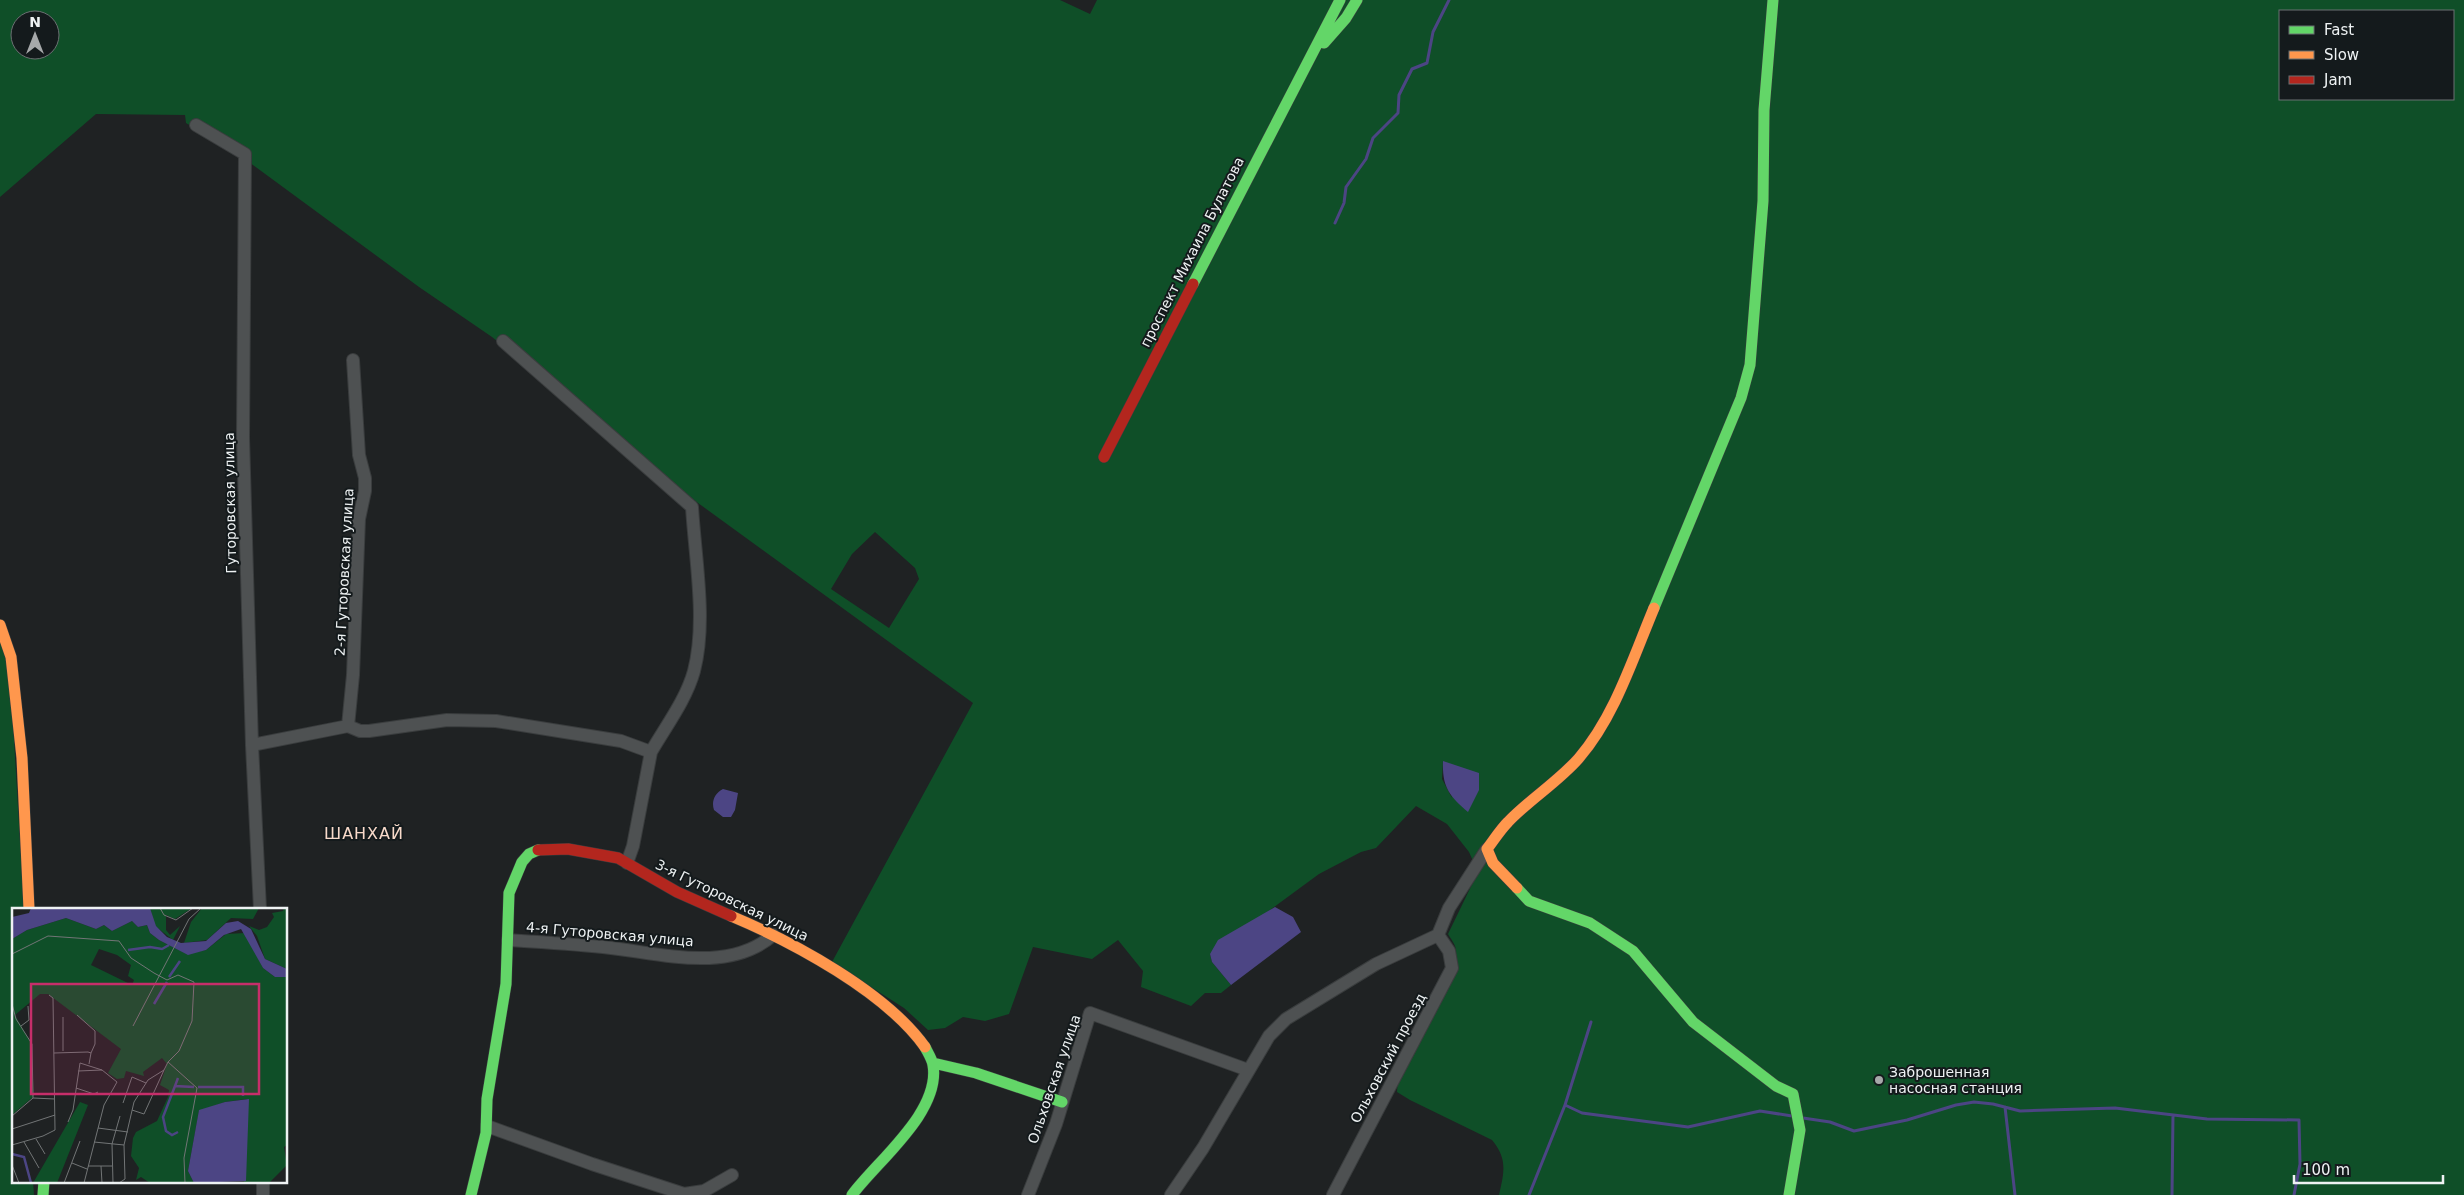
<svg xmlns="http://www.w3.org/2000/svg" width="2464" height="1195" font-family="'DejaVu Sans',sans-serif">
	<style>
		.green { fill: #0f4f28; fill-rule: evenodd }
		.water { fill: #4c4584 }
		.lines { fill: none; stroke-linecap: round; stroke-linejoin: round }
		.stream { stroke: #4c4584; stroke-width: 3 }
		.street-casing { stroke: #3a3d3e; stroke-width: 14 }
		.fast-casing { stroke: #3a3d3e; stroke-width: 12 }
		.slow-casing { stroke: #3a3d3e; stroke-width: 12 }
		.jam-casing { stroke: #3a3d3e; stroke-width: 12 }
		.street { stroke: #4e5152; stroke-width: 12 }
		.fast { stroke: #63d668; stroke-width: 11 }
		.slow { stroke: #ff974d; stroke-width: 11 }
		.jam { stroke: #b3261e; stroke-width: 11 }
		.poi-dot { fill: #a6a9aa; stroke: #141a1c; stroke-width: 2 }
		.labels { text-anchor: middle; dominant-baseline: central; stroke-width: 4; stroke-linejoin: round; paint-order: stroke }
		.street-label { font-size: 14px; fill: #eef2f3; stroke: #141a1c }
		.poi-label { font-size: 14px; fill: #eef2f3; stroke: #141a1c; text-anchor: start }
		.quarter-label { font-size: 16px; letter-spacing: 1px; fill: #f8daca; stroke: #141a1c }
		.inset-river { fill: none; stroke: #4c4584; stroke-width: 2.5 }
		.inset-road { fill: none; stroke: #727576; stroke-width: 1 }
		.view { fill: #c62e6a; fill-opacity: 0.15; stroke: #c62e6a; stroke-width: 2.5 }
		.inset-edge { fill: none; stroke: #eef2f3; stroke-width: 2.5 }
	</style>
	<rect width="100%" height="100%" fill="#1f2223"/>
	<path class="green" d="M0,0H1060L1090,14L1097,0H2464V1195H1499C1504,1173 1508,1159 1492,1140L1410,1100L1397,1092L1398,1079C1414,1050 1458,982 1456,951C1456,945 1451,939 1448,934L1478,872L1469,852L1447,824L1416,806L1376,848L1361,852L1319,874L1210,954L1212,962L1231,985L1221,993H1205L1191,1006L1141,987L1143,971L1118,940L1092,959L1033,947L1009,1014L985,1021L963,1017L945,1028L928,1030L904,1008L832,962L973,703L698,503L492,337L419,287L238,154L186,123L185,115L96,114L0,197ZM2280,11H2453V99H2280ZM20,20H50V50H20ZM875,532L915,568L919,579L889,628L831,589L852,554ZM1443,761L1452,798L1442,779Z
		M0,622L8,638L24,909H14V1181H33L34,1195H0Z"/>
	<path class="water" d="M1443,761L1479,773V790L1468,812C1449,796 1442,787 1443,761Z
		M723,789L738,793L735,810L731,817H723L714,810C711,801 715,793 723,789Z
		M1275,907L1293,917L1301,932L1231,985L1212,962L1210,954L1218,940Z"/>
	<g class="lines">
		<path class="stream" d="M1335,223L1344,203L1346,187L1366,159L1373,138L1398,113L1399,95L1412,69L1427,63L1433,32L1449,0
			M1591,1022L1565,1105L1582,1113L1688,1127L1760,1111L1792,1116
			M2005,1107L2015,1195
			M1803,1118L1830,1122L1854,1131L1907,1120L1956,1105L1974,1102L1993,1104L2020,1111L2115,1108L2207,1119L2299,1120L2300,1164L2294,1195
			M1529,1195L1565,1105
			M2172,1195L2173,1115"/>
		<g class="street-casing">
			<path id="street" d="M196,125L245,154L243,438L252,745L260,909
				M503,341L692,507C695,558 707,621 694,671C686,700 666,726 651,752
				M348,726L353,675L359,519L365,491V478L359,455L353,360
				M252,745L348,726L360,731H369L447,720L496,721L621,741L651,752L633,846L627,863
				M508,940C539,942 571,944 603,947C656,952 728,975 773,935
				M487,1126L592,1164L684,1194L704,1191L732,1175
				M263,1195V1181
				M1028,1195L1056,1124L1090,1013L1248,1070
				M1171,1195L1203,1148L1269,1036L1286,1019L1376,964L1438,935L1449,908L1487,849
				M1333,1195L1452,968L1449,951L1438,935"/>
		</g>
		<g class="fast-casing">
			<path id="fast" d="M1324,43L1346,18L1357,0
				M1193,284L1340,0
				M1654,608L1741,398L1750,365L1763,201L1764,110L1773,0
				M1517,888L1529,901L1590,923L1633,951L1693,1022L1776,1086L1793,1094L1800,1130L1789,1195
				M933,1063L976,1073L1062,1102
				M43,1195L44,1181
				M471,1195L486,1133L487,1099L506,984L509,893L522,862L529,854L538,850
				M852,1195C877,1161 941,1112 933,1065C932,1059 928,1053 925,1047"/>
		</g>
		<g class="slow-casing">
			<path id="slow" d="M0,625L11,657L22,758L29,909
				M1517,888L1493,863L1487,849C1494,840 1500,830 1508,822C1530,799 1558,782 1579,758C1615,716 1633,658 1654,608
				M731,916C793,942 886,992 925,1047"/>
		</g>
		<g class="jam-casing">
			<path id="jam" d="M1104,457L1193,284
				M538,850L568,849L618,858L677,892L731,916"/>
		</g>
		<use href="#street" class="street"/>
		<use href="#fast" class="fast"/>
		<use href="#slow" class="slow"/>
		<use href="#jam" class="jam"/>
	</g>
	<circle class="poi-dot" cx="1879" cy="1080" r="5"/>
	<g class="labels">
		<g class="street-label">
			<text transform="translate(1192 252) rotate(-63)">проспект Михаила Булатова</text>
			<text transform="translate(230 503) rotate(-91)">Гуторовская улица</text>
			<text transform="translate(344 572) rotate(-87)">2-я Гуторовская улица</text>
			<text transform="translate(732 900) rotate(26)">3-я Гуторовская улица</text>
			<text transform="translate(610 934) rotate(5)">4-я Гуторовская улица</text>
			<text transform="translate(1388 1058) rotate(-62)">Ольховский проезд</text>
			<text transform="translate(1054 1079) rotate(-71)">Ольховская улица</text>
		</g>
		<g class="poi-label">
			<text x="1889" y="1072">Заброшенная<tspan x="1889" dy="16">насосная станция</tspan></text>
		</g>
		<g class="quarter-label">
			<text x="364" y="833">ШАНХАЙ</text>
		</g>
	</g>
	<g transform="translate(12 908)">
		<rect width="275" height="275" fill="#1f2223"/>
		<path d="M138,0H180L163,11L154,7V22L158,27L168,18L161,32L143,18ZM190,0H247L241,11L219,10L195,32L172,35L179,14ZM272,0H275V61L253,51L245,28L237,18L247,22L255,19L262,9L260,5L271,3ZM54,10L84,21L92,17L100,23L120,13L126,19L135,17L138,25L147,32L175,46L194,42L214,26L233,25L251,60L263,69H275V237L272,239L275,257L257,275H225L232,274L235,191L213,194L187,203L176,263L182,275H138L129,269L124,272L127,260L119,248L121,230L124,224L145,213L156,189L157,182L148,177L155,156L150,150L131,164L132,168L114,163L112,170L105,171L96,165L109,141L36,86H28L3,107L19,135L22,188L0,207V31L15,22ZM87,41L105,47L119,57L116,68L122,72L120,77L79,57ZM68,194L76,197L45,275H21Z" fill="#0f4f28" fill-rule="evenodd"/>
		<path d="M19,0H138L144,18L155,29L169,35L194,33L214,15L226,13L239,21L253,51L275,61V69H263L251,60L229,21L212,27L194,42L176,47L147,32L138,25L135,17L126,19L120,13L100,23L92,17L84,21L54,10L15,22L0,31V9L17,5ZM237,191L234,273L182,275L176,263L187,202L213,194Z" fill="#4c4584"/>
		<path class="inset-river" d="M116,42L138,39L150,41L157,37M157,69L168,53M142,96L155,74M166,170L163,178L182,179M163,178L151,209L154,223L160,227L166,224M186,179H231V188M0,246L12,249L19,275"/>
		<path class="inset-road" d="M148,0L152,7L164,12L181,0M0,46L36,28L107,33L119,50L142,65L155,72L166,67L182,74L180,113L167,143L156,154L185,180L172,250L173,275M0,96L4,111L20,136L21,190M65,107L83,123V136L79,145M9,118L17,112L16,98M121,118L177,11L189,0M51,143V109M42,145L76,144L79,145L77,156M66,163L90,162M64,180L82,186L86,184M111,195L120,169L134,175M120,202L132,206L152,162M0,208L21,190L43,191M56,214L61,202L68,155L90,162L105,174M86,220L116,224M0,221L43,207M24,231L33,246M12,234L27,260M82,234L112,237M0,237L31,228L43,222L41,90L37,87M60,255L75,261M0,257L7,275M76,258H100M89,258L90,275M52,275L68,233M72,275L92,197L105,174M101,275L100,236L108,208M107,275L113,271L112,237L122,194L136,172L152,162L156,154"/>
		<path class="view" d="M19,76H247V186H19Z"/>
		<rect width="275" height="275" class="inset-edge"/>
	</g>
	<rect x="2279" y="10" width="175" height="90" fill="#141a1c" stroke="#6b7072"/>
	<rect x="2289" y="26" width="25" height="8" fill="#63d668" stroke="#6b7072"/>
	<text x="2324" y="35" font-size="15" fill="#eef2f3">Fast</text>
	<rect x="2289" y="51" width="25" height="8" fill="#ff974d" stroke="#6b7072"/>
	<text x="2324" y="60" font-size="15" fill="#eef2f3">Slow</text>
	<rect x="2289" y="76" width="25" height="8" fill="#b3261e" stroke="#6b7072"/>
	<text x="2324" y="85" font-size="15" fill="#eef2f3">Jam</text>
	<g transform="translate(35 35)"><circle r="24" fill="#141a1c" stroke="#6b7072"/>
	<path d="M0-4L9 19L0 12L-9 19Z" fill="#a6a9aa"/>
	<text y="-8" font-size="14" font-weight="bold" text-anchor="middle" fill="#eef2f3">N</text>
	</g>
	<path d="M2294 1175v8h149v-8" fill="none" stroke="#eef2f3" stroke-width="2.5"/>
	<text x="2302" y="1175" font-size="15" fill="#eef2f3" stroke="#141a1c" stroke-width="4" paint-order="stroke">100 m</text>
</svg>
